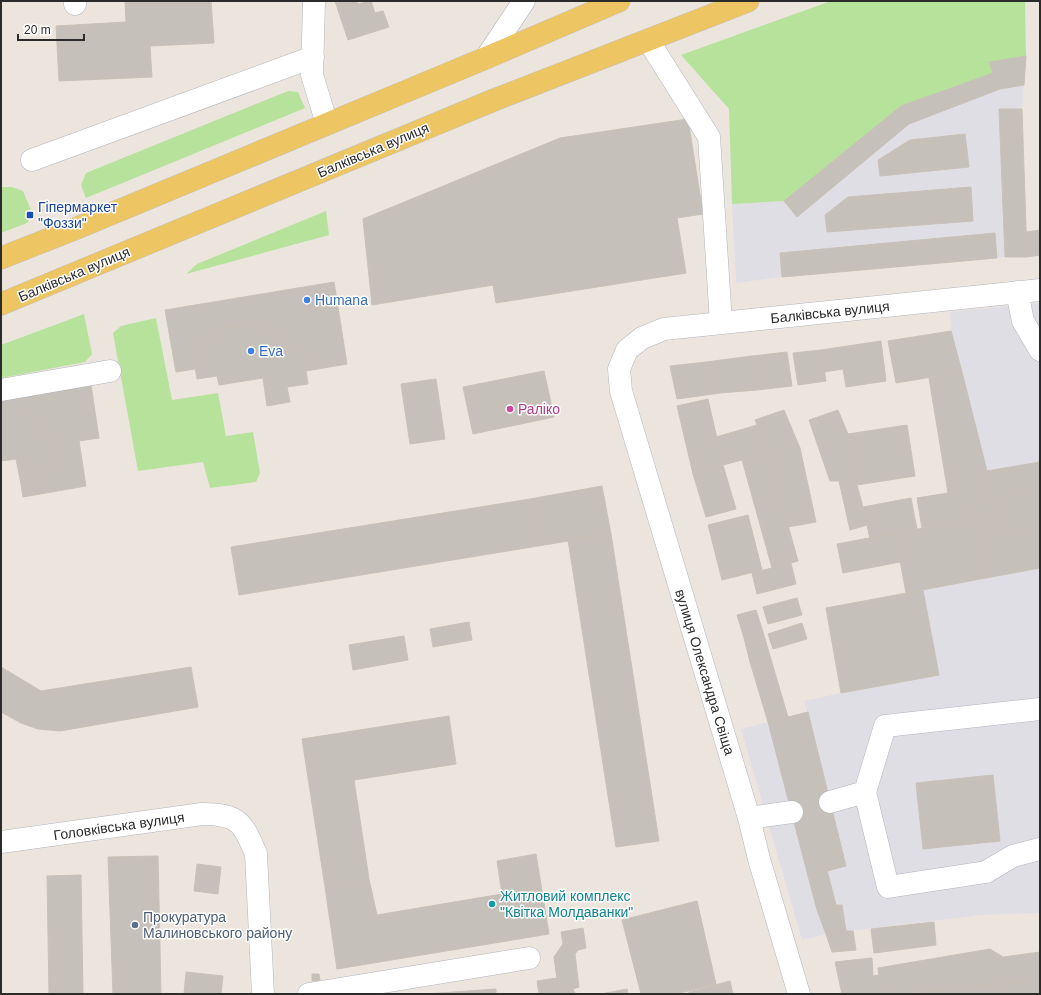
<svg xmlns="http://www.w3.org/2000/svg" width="1041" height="995" font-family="Helvetica,sans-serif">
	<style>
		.industrial { fill: #e0dee5 }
		.green { fill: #b7e29b }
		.building { fill: #c5c0b9; stroke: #c8c1b7 }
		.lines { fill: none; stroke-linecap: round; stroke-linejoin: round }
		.minor-tunnel { stroke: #c5c0ba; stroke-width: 22; stroke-dasharray: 22 11; stroke-linecap: butt }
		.minor-casing { stroke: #b1b5be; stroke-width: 23 }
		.major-casing { stroke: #c4c4c4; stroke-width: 23 }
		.minor { stroke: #fff; stroke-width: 22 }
		.major { stroke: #edc562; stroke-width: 22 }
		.transit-dot { fill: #1a4fb4; stroke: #fff; stroke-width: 1.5 }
		.shop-dot { fill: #3f7fe0; stroke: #fff; stroke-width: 1.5 }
		.hotel-dot { fill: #d1479c; stroke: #fff; stroke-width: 1.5 }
		.culture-dot { fill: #0f9aa8; stroke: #fff; stroke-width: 1.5 }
		.service-dot { fill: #5c6f8a; stroke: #fff; stroke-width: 1.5 }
		.labels { text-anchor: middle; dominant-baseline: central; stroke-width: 3; stroke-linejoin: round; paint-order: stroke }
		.street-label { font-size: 14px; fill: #2b2b2b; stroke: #fff }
		.transit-label { font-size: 14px; fill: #164399; stroke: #fff; text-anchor: start }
		.shop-label { font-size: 14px; fill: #366cbe; stroke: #fff; text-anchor: start }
		.hotel-label { font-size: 14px; fill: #b23c85; stroke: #fff; text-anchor: start }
		.culture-label { font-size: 14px; fill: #0d838f; stroke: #fff; text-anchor: start }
		.service-label { font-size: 14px; fill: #4e5e75; stroke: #fff; text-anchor: start }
	</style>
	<rect width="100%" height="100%" fill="#ece5de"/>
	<path class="industrial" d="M1026,56L1022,109L1027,257H1005L782,277L736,283L732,204L784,201L901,106L989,62Z
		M1040,303V913L981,915L826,934L802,940L741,729L807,712L804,701L841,693L826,608L906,593L895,533L976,519L973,500L992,498L987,471L951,331L950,312Z"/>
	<path class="green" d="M831,1H1025L1026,56L990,62L993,73L901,106L784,201L732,204L729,109L681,55Z
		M288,91L298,92L305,108L86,198L81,185L86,173Z
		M1,187H12L23,191L33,215L27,223L1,233Z
		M326,211L329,235L186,274L197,264Z
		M84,314L92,354L85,362L1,378V345Z
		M156,318L172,400L218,393L226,436L253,432L260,473L256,482L210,488L203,462L138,471L113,333L121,326Z"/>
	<path class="building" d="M125,1H211L214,43L150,46L152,77L59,81L56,26L126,22Z
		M335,1H357L358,4L371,1L375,13L383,11L389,27L348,40Z
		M1026,56L1024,85L1000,89L909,124L797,217L784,201L901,106L993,73L989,62Z
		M999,109H1022L1027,257H1005Z
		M688,119L703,214L677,218L686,273L496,303L493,285L372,305L363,219L560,138Z
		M965,134L969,167L880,176L878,160L910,140Z
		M971,187L973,221L827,232L825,215L848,197Z
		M1040,230V255L1027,257L1026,232Z
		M995,233L997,258L782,277L780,253Z
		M334,282L347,364L306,371L303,350L282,354L278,331L258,335L256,322L214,329L216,337L191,342L195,369L176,372L165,310Z
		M256,322L258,335L278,331L282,354L303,350L308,384L287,387L290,402L267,406L263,378L219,385L217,376L197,379L191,342L216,337L214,329Z
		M951,331L962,372L896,383L888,341Z
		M881,341L886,381L846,387L843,369L824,372L821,350Z
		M821,350L826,381L798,385L793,353Z
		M787,352L792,386L757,390L752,356Z
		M752,356L757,390L720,393L717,376L708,377L706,362Z
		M706,362L708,377L717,376L720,393L677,399L670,366Z
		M544,371L554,417L473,434L463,387Z
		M962,372L987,471L992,498L973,500L976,519L922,528L917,498L948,493L929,378Z
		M436,379L445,439L410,444L401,384Z
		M91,385L99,438L79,441L86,486L23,497L21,484L42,480L40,468L60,464L54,433L36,436L31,410L11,414L9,405L1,406V400Z
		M708,399L723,465L693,474L677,406Z
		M9,405L11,414L31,410L36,436L54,433L60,464L40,468L42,480L21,484L16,459L1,461V406Z
		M784,410L800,448L816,522L788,527L768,453L755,420Z
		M838,410L848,434L857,485L863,507L867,525L850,530L839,481H830L809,420Z
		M757,425L768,453L723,465L716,437Z
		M907,425L915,476L857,485L848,434Z
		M768,453L798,561L772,568L742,460Z
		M1040,462V489L992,498L987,471Z
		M723,465L736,509L706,517L693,474Z
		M602,486L611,534L538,546L530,499Z
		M1040,489V528L998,535L992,498Z
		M911,498L917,529L870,539L863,507Z
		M992,498L998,535L1040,528V568L986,578L973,500Z
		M530,499L538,546L239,595L231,547Z
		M748,515L762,570L722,580L708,525Z
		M976,519L986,578L906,593L895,533Z
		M895,533L900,562L843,573L837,544Z
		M611,534L659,841L616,847L568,540Z
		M791,563L796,584L757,594L752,573Z
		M923,590L939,675L841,693L826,608Z
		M797,598L802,615L768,624L763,607Z
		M756,610L763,632L744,638L737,615Z
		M469,622L472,640L433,647L430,629Z
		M802,623L807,639L773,649L768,634Z
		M763,632L770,656L750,662L744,638Z
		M404,636L408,660L353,670L349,645Z
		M770,656L788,717L768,722L750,662Z
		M1,667L41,691L191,667L198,707L60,731L38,729L21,723L1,712Z
		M808,712L846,866L808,876L768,722Z
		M449,716L456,764L354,780L369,879L325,887L302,739Z
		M993,775L1000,841L923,849L916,783Z
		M536,854L549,934L337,969L325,887L369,879L377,915L502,894L497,861Z
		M158,856L161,994H113L108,857Z
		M197,864L221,867L218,894L194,891Z
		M827,870L836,905L817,910L808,876Z
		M81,875L83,994H49L47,876Z
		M697,901L716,984L676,994H641L622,920Z
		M836,905H842L846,931L826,934L817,910Z
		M934,922L936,945L874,953L871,929Z
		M583,928L586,948L578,950L575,954L579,987L573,989L575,994H559L554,957L563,944L561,932Z
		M846,931H853L856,950L832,952L826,934Z
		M990,949L1003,957L1040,952V980L898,994H881L878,968Z
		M872,958L873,976L879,975L881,994H842L835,962Z
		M186,972L223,976L221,994H184Z
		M312,974H319L320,980L312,981Z
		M557,978L559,994H539L537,981Z
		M1040,980V994H898Z
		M730,981L733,994H689V992Z
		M496,989V994H426Z
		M627,989L628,994H601Z"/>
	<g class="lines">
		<path class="minor-tunnel" d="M792,812L830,802"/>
		<g class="minor-casing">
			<path id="minor" d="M75,1V4
				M314,1L312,75L327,124
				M648,40L709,137L721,323
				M486,58L524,1
				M32,160L313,57
				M1017,292L1023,321L1040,350
				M1,390L110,371
				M1040,709L885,726L865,792L888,887L986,872L1013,856L1040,849
				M830,802L865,792
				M749,818L792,812
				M1,842L202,814C238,814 243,822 256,854L263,994
				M309,994L529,958
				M799,994L759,859L749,818L621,391L619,369L627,350L642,338L664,329L1040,290"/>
		</g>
		<g class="major-casing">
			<path id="major" d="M1,258L77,228L486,58L619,1
				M1,304L494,100L748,1"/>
		</g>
		<use href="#minor" class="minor"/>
		<use href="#major" class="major"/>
	</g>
	<rect class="transit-dot" x="26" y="211" width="8" height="8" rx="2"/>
	<g class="shop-dot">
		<circle cx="307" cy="300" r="4"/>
		<circle cx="251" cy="351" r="4"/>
	</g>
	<circle class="hotel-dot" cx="510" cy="409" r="4"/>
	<circle class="culture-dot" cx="492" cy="904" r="4"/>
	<circle class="service-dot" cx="135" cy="925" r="4"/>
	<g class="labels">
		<g class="street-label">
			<text transform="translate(373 150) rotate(-23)">Балківська вулиця</text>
			<text transform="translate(74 274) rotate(-23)">Балківська вулиця</text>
			<text transform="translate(830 312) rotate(-6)">Балківська вулиця</text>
			<text transform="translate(705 672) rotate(73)">вулиця Олександра Свіща</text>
			<text transform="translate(119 826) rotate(-8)">Головківська вулиця</text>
		</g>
		<g class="transit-label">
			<text x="38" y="207">Гіпермаркет<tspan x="38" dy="16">"Фоззи"</tspan></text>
		</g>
		<g class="shop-label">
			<text x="315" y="300">Humana</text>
			<text x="259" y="351">Eva</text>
		</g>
		<g class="hotel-label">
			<text x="518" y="409">Раліко</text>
		</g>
		<g class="culture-label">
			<text x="500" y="896">Житловий комплекс<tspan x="500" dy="16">"Квітка Молдаванки"</tspan></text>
		</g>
		<g class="service-label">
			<text x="143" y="917">Прокуратура<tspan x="143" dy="16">Малиновського району</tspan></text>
		</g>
	</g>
	<rect width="1041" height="995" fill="none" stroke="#2b2b2b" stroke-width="4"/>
	<path d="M18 34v6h66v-6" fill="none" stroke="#2b2b2b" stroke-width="2"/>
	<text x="24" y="34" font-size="12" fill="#2b2b2b" stroke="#ffffff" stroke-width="3" paint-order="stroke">20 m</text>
</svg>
